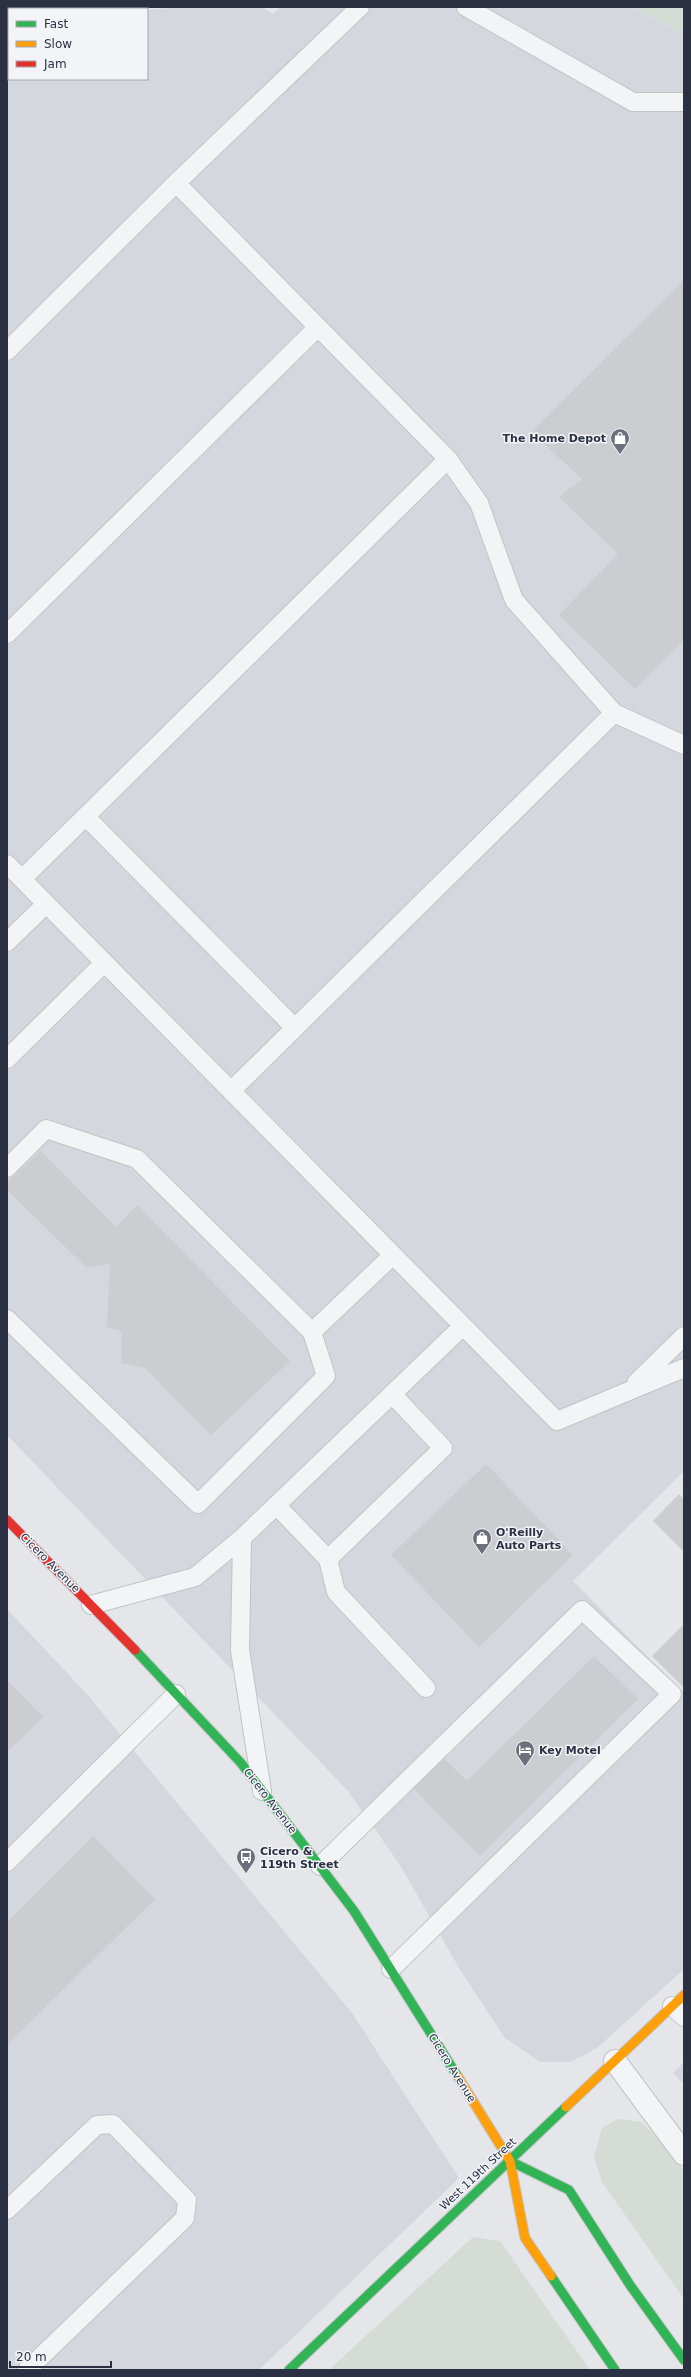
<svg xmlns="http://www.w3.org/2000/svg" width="691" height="2377" font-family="'DejaVu Sans',sans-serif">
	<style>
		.built { fill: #d5d7de }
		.green { fill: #d4dcd5 }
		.building { fill: #cbcdd1 }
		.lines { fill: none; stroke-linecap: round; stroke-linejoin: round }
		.lane-casing { stroke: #c1c3c6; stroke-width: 20 }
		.street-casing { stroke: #c1c3c6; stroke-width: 24 }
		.fast-casing { stroke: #c1c3c6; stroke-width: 11 }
		.slow-casing { stroke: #c1c3c6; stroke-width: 11 }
		.jam-casing { stroke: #c1c3c6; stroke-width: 11 }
		.lane { stroke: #f3f4f6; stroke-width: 18 }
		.street { stroke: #f3f4f6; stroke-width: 22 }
		.fast { stroke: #30b455; stroke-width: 9 }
		.slow { stroke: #ff9f0a; stroke-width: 9 }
		.jam { stroke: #e5322d; stroke-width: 9 }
		.labels { text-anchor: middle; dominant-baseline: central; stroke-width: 3; stroke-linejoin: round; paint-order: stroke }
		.poi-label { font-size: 11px; font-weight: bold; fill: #2b3142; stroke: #f2f4f8; text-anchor: start }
		.street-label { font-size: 11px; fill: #2b3142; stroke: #f2f4f8 }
	</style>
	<rect width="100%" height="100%" fill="#e4e6e9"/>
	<path class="built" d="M180,7H262L273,14L281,7H631L678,31H684V1471L573,1581L684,1694V1969L597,2048L570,2062H540L505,2038L462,1973L400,1865L348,1791L7,1435V25H9V79H147V10Z
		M7,1609L85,1692L352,2013L459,2178L259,2370H7Z
		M684,2062V2084L673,2073Z"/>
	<path class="green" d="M631,7H684V31H678Z
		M618,2119L641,2122L665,2144L684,2172V2299L602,2182L594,2157L602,2128Z
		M473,2237L500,2241L590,2370H332V2367Z"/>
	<path class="building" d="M684,280V640L635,689L559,615L618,554L559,497L582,479L531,432Z
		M41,1151L116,1227L137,1205L290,1361L211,1435L145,1368L121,1363L122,1331L107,1328L110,1264L87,1268L7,1190V1183Z
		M486,1464L573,1555L479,1647L391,1555Z
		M679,1494L684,1499V1552L653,1521Z
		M684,1624V1684L682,1686L652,1656Z
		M594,1656L638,1699L480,1856L407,1782L438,1753L467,1781Z
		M7,1680L43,1717L7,1752Z
		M93,1836L155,1899L7,2045V1922Z"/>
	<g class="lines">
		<g class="lane-casing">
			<path id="lane" d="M466,7L633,102H684
				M176,183L448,459L479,503L514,600L614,713L684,745
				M7,351L176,183L360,7
				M7,634L318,327
				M86,817L295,1028
				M7,864L557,1421L684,1368
				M22,879L448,459
				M7,942L46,904
				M7,1059L104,963
				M231,1091L614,713
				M7,1168L46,1129L137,1159L312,1332L393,1255
				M7,1319L198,1504L326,1376L312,1332
				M636,1383L684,1336
				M276,1505L328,1559L336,1592L426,1688
				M242,1538L240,1650L262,1791
				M328,1559L443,1448L392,1394
				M91,1605L195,1577L242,1538L463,1326
				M7,1862L176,1694
				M320,1866L582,1610L672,1694L391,1969
				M672,2006L684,2017
				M7,2210L97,2125L113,2124L187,2200L185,2218L27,2370"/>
		</g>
		<g class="street-casing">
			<path id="street" d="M615,2061L684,2154"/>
		</g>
		<g class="fast-casing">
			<path id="fast" d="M135,1650L241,1763L354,1911L458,2077
				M510,2161L569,2190L630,2285L684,2360
				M551,2276L615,2370
				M289,2370L566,2107"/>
		</g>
		<g class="slow-casing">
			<path id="slow" d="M458,2077L510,2161L525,2238L551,2276
				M566,2107L684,1995"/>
		</g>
		<g class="jam-casing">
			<path id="jam" d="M7,1520L135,1650"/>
		</g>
		<use href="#lane" class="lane"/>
		<use href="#street" class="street"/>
		<use href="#fast" class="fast"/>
		<use href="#slow" class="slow"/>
		<use href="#jam" class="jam"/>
	</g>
	<defs>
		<g id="shop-pin" transform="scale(1)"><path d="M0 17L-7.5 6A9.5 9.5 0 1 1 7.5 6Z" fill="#6c707c" stroke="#f2f4f8"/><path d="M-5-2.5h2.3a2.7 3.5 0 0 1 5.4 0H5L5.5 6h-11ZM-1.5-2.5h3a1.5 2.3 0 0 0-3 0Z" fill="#fff"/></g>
		<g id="hotel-pin" transform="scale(1)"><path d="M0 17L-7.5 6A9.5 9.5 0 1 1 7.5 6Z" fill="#6c707c" stroke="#f2f4f8"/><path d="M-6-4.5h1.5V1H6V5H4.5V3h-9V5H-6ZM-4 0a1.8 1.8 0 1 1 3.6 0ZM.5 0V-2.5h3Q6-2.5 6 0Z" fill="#fff"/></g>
		<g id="bus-pin" transform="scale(1)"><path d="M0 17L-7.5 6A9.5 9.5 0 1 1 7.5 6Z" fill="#6c707c" stroke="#f2f4f8"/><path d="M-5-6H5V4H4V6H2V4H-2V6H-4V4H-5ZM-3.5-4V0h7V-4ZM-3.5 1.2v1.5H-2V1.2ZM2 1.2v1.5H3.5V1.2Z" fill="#fff"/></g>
	</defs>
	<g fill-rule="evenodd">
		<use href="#shop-pin" x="620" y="438"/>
		<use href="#shop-pin" x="482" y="1538"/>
		<use href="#hotel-pin" x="525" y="1750"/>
		<use href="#bus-pin" x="246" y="1857"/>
	</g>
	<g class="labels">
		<g class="poi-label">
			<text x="606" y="438" text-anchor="end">The Home Depot</text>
			<text x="496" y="1532">O'Reilly<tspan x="496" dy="13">Auto Parts</tspan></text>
			<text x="539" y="1750">Key Motel</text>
			<text x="260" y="1851">Cicero &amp;<tspan x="260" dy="13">119th Street</tspan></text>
		</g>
		<g class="street-label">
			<text transform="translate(50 1563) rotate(45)">Cicero Avenue</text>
			<text transform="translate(270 1801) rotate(52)">Cicero Avenue</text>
			<text transform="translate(452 2068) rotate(58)">Cicero Avenue</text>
			<text transform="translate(478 2174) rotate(-43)">West 119th Street</text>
		</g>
	</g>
	<rect width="691" height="2377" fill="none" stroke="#2b3142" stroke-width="16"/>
	<rect x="8" y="8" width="140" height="72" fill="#f2f4f8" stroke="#a2a6af"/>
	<rect x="16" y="21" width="20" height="6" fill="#30b455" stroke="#a2a6af"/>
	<text x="44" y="28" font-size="12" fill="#2b3142">Fast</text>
	<rect x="16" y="41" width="20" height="6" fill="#ff9f0a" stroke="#a2a6af"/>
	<text x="44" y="48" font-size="12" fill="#2b3142">Slow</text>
	<rect x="16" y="61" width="20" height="6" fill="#e5322d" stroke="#a2a6af"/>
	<text x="44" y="68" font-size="12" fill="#2b3142">Jam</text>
	<path d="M10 2361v6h101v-6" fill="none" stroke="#2b3142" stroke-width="2"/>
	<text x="16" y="2361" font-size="12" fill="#2b3142" stroke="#f2f4f8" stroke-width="3" paint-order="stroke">20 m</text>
</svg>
